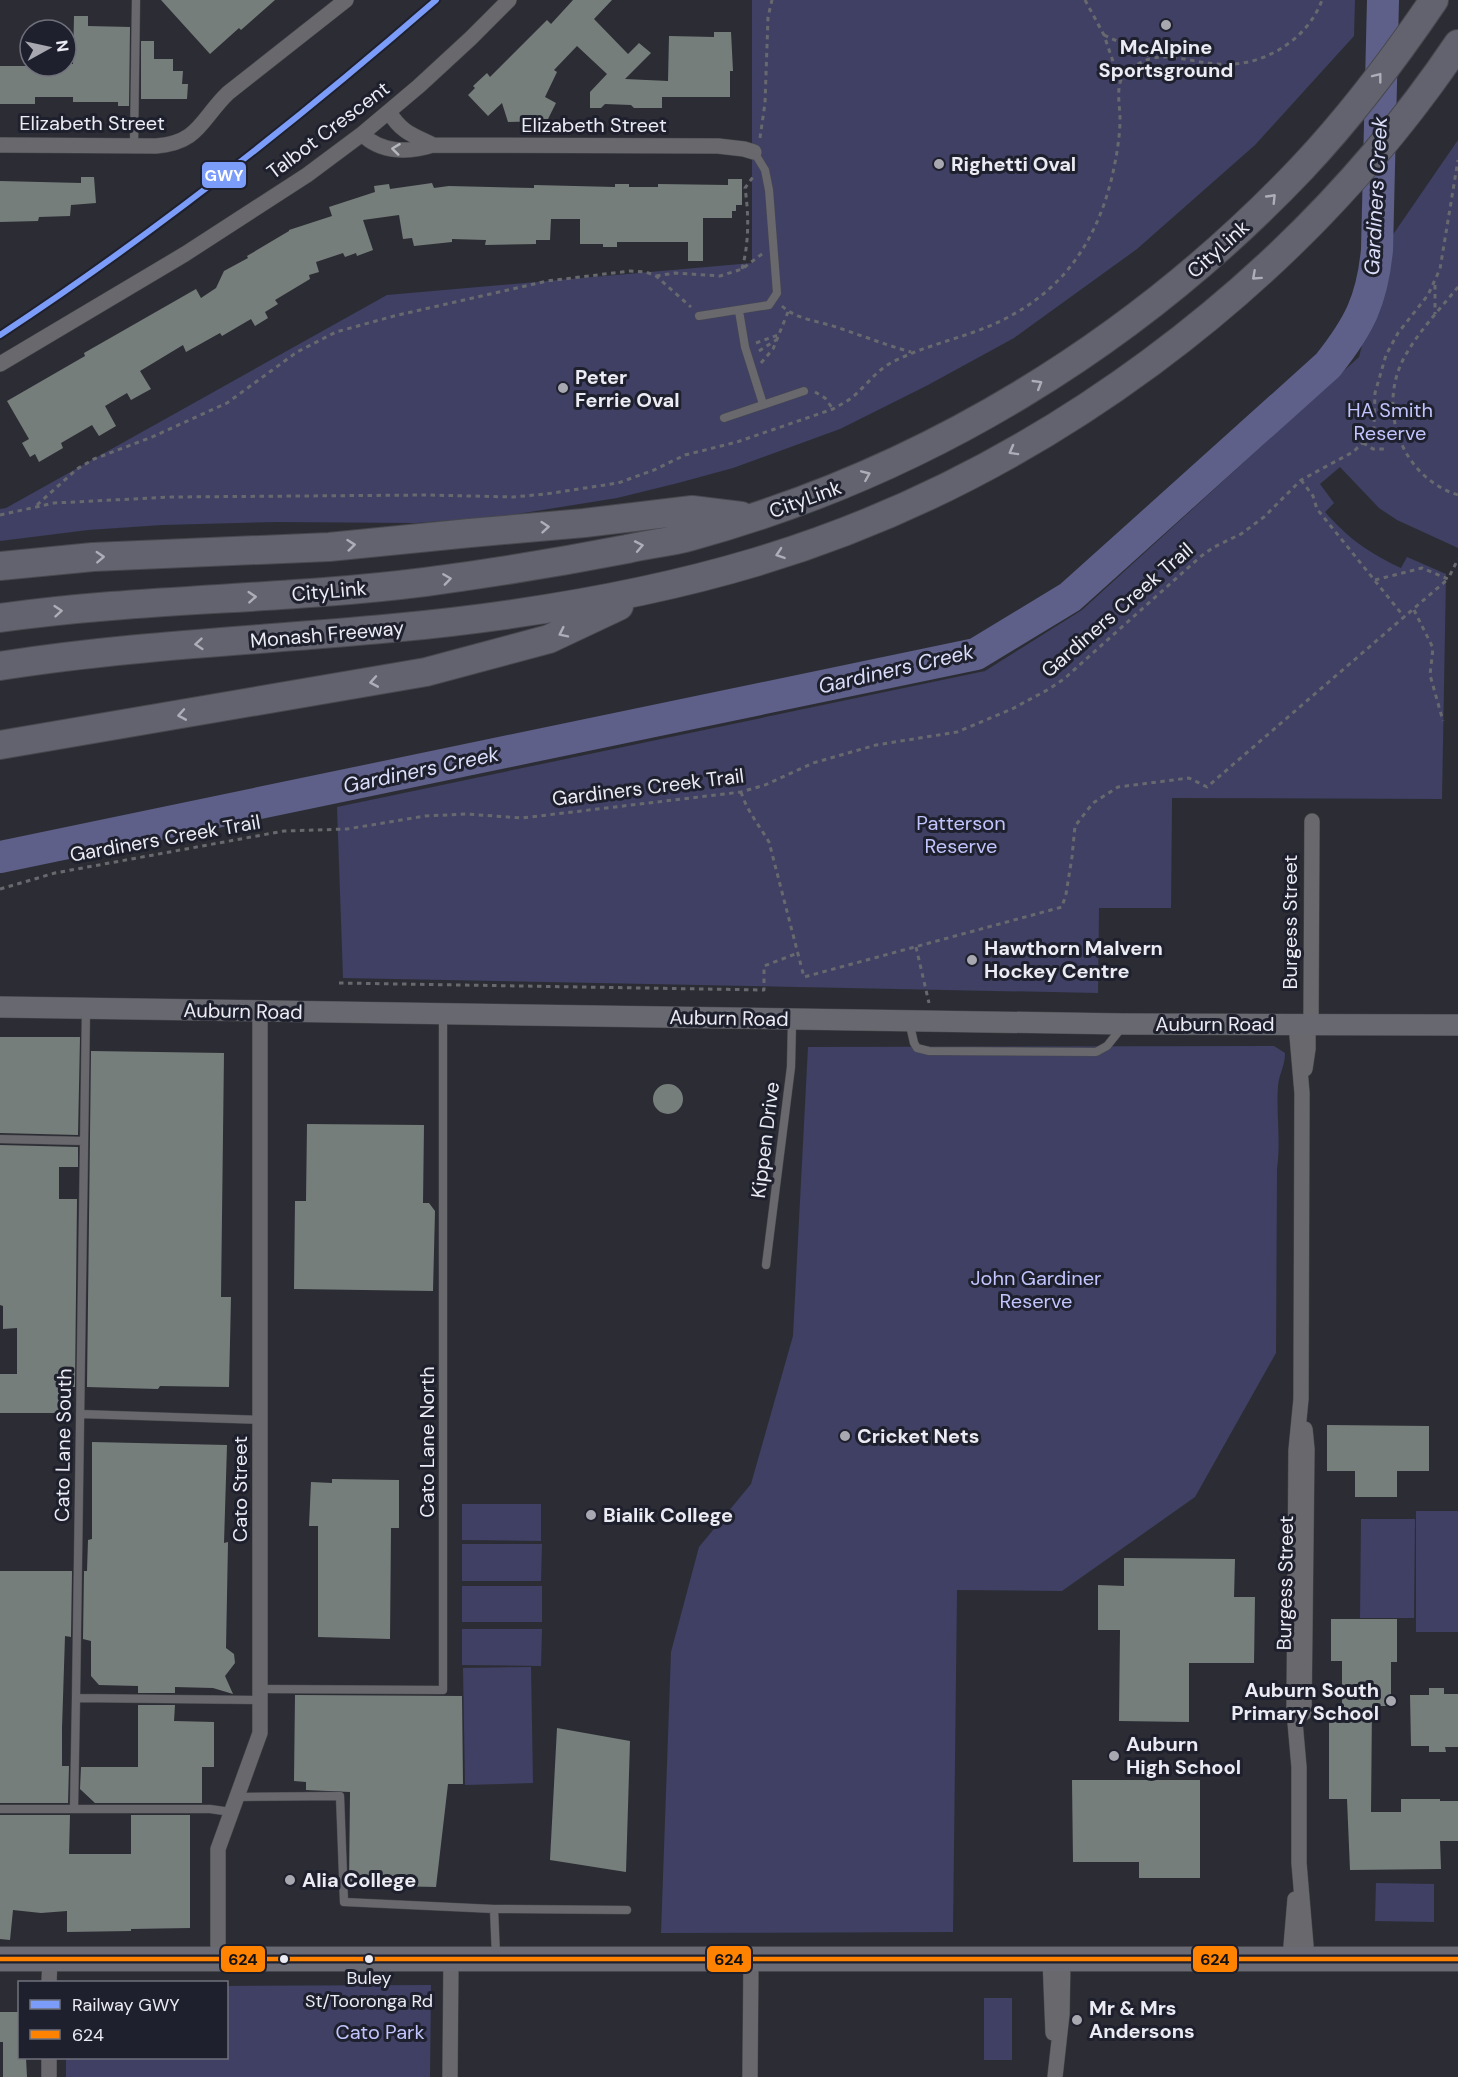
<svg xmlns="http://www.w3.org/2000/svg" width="1458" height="2077" font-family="'DM Sans',sans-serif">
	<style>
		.green { fill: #3f4064 }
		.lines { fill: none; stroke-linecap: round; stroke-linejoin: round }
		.river { stroke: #5f6089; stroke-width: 32 }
		.building { fill: #767e7b }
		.lane-casing { stroke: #48494f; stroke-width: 9 }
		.street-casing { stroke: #48494f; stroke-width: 16 }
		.secondary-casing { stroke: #48494f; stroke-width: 22 }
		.primary-casing { stroke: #48494f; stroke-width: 26 }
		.highway-casing { stroke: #48494f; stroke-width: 30 }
		.path { stroke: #68696e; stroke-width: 3; stroke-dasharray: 4.5 4.5; stroke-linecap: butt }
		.lane { stroke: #68686d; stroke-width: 8 }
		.street { stroke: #68686d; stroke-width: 15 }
		.secondary { stroke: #686970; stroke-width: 21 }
		.primary { stroke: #6a6a75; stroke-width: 24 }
		.highway { stroke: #62636f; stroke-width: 28 }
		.bus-1-casing { stroke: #1f202d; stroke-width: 9 }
		.bus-1 { stroke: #ff8200; stroke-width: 4.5 }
		.rail-1-casing { stroke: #1f202d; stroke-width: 10 }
		.rail-1 { stroke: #7b9cf8; stroke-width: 6 }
		.oneway { stroke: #adaeb8 }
		.oneway2 { stroke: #b6b7bd }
		.poi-dot { fill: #a8a8b0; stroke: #1f202d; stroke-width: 2 }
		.bus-dot { fill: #eaebf3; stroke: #1f202d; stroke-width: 2 }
		.labels { text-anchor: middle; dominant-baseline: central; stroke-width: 6; stroke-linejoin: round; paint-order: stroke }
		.bus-label { font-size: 18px; fill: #eaebf3; stroke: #1f202d }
		.poi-label { font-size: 20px; font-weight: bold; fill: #eaebf3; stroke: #1f202d; text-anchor: start }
		.street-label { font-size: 20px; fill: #eaebf3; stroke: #1f202d }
		.park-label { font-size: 20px; fill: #c1c4fd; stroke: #1f202d }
		.water-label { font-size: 21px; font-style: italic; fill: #dbdefa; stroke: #1f202d }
		.line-badge { stroke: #1f202d; stroke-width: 2 }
		.badge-label { font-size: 16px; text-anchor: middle; font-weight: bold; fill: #fff }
		.pale-badge-label { font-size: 16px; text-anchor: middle; font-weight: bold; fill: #111 }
	</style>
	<rect width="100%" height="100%" fill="#2c2d34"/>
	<path class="green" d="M752,0H1355L1354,36L1255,145L1137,249L1014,338L928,385L840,429L733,468L678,483L617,498L505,516L416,523L277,522L162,525L88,530L0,541V509L6,508L387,295L752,263Z
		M1458,140V548L1397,520L1379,508L1340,467L1320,484L1334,503L1325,512C1349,539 1369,553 1401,568L1407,557L1446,574L1442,799L1172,798L1171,908H1099L1098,993L343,978L337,807L985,671L1082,610L1359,357L1390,239Z
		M1274,1046L1285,1053C1285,1066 1279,1074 1278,1086C1276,1115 1281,1139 1277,1169L1276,1353L1195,1497L1062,1591L957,1590L953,1932L661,1933L671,1652L699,1547L751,1484L793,1336L808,1047Z
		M462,1504H541V1541L462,1540Z
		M1416,1511H1458V1632H1416Z
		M1361,1519H1415L1414,1618H1360Z
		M462,1544H542L541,1581H462Z
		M462,1586H542V1622H462Z
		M462,1629H542L541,1666L462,1665Z
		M531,1667L533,1783L465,1785L463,1668Z
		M1376,1883L1434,1884V1922L1375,1921Z
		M431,1985L430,2077H66V2058H226L227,1986Z
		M984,1998H1012V2060H984Z"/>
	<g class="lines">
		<path class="river" d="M0,857L976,654L1070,597L1328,365C1359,326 1372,301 1377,250L1383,0"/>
	</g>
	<path class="building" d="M161,0H275L241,30L239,28L210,54Z
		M573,0H612L594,19L628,54L639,43L651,53L625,79L668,81L669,36L714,37V32H731L733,71H730V97H662V108H634L631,105L605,104L601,108H590V92L607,74L577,46L554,70L557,72L545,97L556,103L547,121L508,122L502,103L488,116L468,95L475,88L473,86L487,73L490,77L547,20L551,24Z
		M74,16H88V26L130,27L129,106H118V102H73V97H35V104H0V66H66V64H73Z
		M141,41H154V59H173V71H183L182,84H188L187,99H141Z
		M81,177H94L96,203L71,205L70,216L39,217L38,221L0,222V181L81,183Z
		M728,179H742V205H736V211H732V218H703V261H688V242H617V247H603V244H580V219H551L550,240H536V244L485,245L486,240L452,239V242L414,246L412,238L403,239L399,215L363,220L373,250L357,256L356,253L345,257L343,253L316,262L319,272L309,275L310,279L275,300L278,304L265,312L268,318L255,326L251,319L222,336L220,333L186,352L183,345L140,371L151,389L131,400L127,393L105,406L116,426L99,436L92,425L61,443L63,448L39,462L35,454L30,457L22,443L29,439L7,401L85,356L84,353L196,289L201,298L216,288L224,271L248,258L247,256L289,231V230L332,216L329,207L375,192L374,186L389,184L390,189L432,183L434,188L449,186L534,188V185L615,187V184H629V187H658V184L728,185Z
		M0,1037H80L78,1135L0,1133Z
		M91,1051L224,1053L221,1297H231L229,1387L160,1386L158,1389L87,1387Z
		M653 1099a15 15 0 1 1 30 0a15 15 0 1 1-30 0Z
		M307,1124L424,1125L423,1203H429L435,1211L433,1291L294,1289L295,1201H306Z
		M0,1145L78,1147V1167H59V1199H77L75,1387H71V1413H0V1374H17V1328L3,1329V1306L0,1305Z
		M1327,1425L1429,1426V1471H1397V1497H1355V1471H1327Z
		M92,1442L227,1445L224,1543L228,1542L226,1648L234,1654L235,1663L225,1676L233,1694L213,1688L175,1687V1693H138V1686L99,1685L91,1676V1641L83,1639L84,1571H87L88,1540L92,1539Z
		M332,1479L399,1480V1528H391L390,1639L318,1637V1526H309L311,1482L332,1483Z
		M1124,1558L1235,1559L1234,1597H1255L1254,1663H1189V1722L1119,1721L1120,1630H1098V1585L1124,1586Z
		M0,1571H72L71,1637L65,1636L62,1728V1766H69L68,1803H0Z
		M1331,1619H1397V1662H1391V1706H1372L1371,1812H1401V1799H1440V1801H1458V1841H1440L1441,1869L1350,1870L1347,1799H1329V1716H1342V1661H1331Z
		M1429,1688H1444V1694H1458V1747H1445L1446,1752H1429V1746H1411L1410,1695H1429Z
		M295,1695L462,1696L463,1784H448L436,1887L349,1885L350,1792L306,1790V1782L294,1781Z
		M138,1705H175L174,1721L214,1722V1767H202V1803H95L80,1789L81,1767H138Z
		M557,1728L630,1741L626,1872L550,1860Z
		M1072,1780H1200V1878H1139V1862H1073Z
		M0,1815H70L69,1854H131V1815H190V1928L131,1929V1931L67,1932V1911L41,1913L13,1910L10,1940L0,1939Z
		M0,2012H20V2058H26L27,2077H3V2042H0Z"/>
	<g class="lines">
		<g class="lane-casing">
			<path id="lane" d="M134,146L136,0
				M739,311L745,347L763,404
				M699,316L769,305L777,293L769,190L765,170L754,152
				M724,418L804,391
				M86,1009L76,1698L261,1700
				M909,1021L914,1043L917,1048L929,1051L1096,1052L1107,1046L1123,1026
				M0,1139L84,1141
				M766,1265L791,1067L792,1022
				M80,1414L261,1420
				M261,1689L443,1690V1014
				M236,1797L340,1796L344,1902L494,1909L627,1910
				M0,1809H210L231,1812
				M74,1809L76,1698
				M494,1909L496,1956"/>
		</g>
		<g class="street-casing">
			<path id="street" d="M389,112C402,133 413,135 433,145
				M362,134C381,153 409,153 433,145L718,146L744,149L754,152
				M0,145L156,146C199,143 201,119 228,93L346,0
				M0,364L185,254L307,175L362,134L419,86L471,38L509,0
				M1296,1024L1302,1093L1301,1399L1296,1450L1294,1711L1299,1767V1863L1307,1958
				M1311,1024L1312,821
				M1305,1069L1308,1049V1024
				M1304,1713L1307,1449L1305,1429
				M1290,1958L1295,1899
				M1050,1959L1053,2033
				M218,1960V1849L260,1733V1011
				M49,1982L50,1959
				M49,2077V2058
				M450,2077L451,1959
				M750,2077L751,1959
				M1055,2077L1062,2014L1063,1959"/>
		</g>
		<g class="secondary-casing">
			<path id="secondary" d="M0,1007L1124,1024L1458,1025"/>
		</g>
		<g class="primary-casing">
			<path id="primary" d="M0,1959H1458"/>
		</g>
		<g class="highway-casing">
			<path id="highway" d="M0,566L93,557L329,547L470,533L584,523L692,510L741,516
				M0,618C141,598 284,600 425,582C493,573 560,562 627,549C649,544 671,542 692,536C925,472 1136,343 1302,168C1351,116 1394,59 1434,0
				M0,666C170,639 342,639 512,614C595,602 676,586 756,562C1036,478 1295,286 1458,44
				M0,745L426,672L549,639L619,606"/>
		</g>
		<path class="path" d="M1085,0L1104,35L1120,82
			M1104,35L1151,57
			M760,138L765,103L768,17L772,0
			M742,269C749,243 749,215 745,188L753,177
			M656,276L675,273L720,276L742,269L762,254
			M1435,285V314
			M1458,287C1440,309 1419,331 1405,356C1376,408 1401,477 1458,495
			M782,306C797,320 820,321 839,328C863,336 886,345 911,352
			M756,343L778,335
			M759,351L776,340
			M761,363L773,349L788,312
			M815,392L825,398L833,409
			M1363,443L1373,449H1388
			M1301,480L1313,496L1317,509L1405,618
			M37,505L77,469L94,459L152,437L227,403L297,352L336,332L394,316L547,281L630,271L646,272L656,276L691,307
			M0,515L54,503L172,497L428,495L513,497L546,494L618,483L654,470L685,455L737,442L833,409C842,404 852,399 859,391C869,382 877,371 889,364C916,349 946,342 974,332C1050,305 1093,255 1112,177C1116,159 1120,138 1120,119C1120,107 1117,95 1120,83C1121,78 1124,75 1128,72C1156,45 1183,62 1218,64C1261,68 1307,41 1322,0
			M1375,580L1422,568L1448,579L1458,559
			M1414,610L1433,648L1430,675L1443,721
			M741,792C747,811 759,825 769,842L804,977L1062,907L1066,894L1072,857L1075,826L1093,803L1118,787L1189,778L1207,787L1448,579
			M0,889L55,873L284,831L347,829L425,816L466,814L522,818L741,792L765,785L813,763L876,745L957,732L1012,709L1049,689L1064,679L1200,557L1214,547L1241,534L1264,517L1301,480L1353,452L1368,438L1374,427L1375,393L1386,355L1398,333L1428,295L1440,269L1458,160
			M916,947L929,1003
			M339,983L764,990V966L798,953"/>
		<use href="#lane" class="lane"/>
		<use href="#street" class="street"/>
		<use href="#secondary" class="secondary"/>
		<use href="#primary" class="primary"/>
		<use href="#highway" class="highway"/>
		<g class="bus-1-casing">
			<path id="bus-1" d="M0,1959H1458"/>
		</g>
		<use href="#bus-1" class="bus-1"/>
		<g class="rail-1-casing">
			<path id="rail-1" d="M0,335C154,234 297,121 436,0"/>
		</g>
		<use href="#rail-1" class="rail-1"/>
	</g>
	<defs><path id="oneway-chevron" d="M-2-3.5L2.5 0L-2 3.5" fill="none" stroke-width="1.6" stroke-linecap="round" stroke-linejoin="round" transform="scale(1.5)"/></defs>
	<g class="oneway">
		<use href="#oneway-chevron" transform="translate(1378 77) rotate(-52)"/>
		<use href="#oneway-chevron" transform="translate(1272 198) rotate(-46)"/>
		<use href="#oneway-chevron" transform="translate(1256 276) rotate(138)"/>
		<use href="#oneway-chevron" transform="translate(1038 384) rotate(-31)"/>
		<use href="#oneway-chevron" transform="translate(1013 451) rotate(151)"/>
		<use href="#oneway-chevron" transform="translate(866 475) rotate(-23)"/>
		<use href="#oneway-chevron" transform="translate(545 527) rotate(-5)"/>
		<use href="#oneway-chevron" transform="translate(351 545) rotate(-6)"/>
		<use href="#oneway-chevron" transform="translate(639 546) rotate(-11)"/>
		<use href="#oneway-chevron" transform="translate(780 554) rotate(161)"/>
		<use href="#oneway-chevron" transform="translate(100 557) rotate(-3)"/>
		<use href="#oneway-chevron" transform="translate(447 579) rotate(-8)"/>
		<use href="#oneway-chevron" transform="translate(252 597) rotate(-4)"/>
		<use href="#oneway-chevron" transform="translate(58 611) rotate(-5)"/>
		<use href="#oneway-chevron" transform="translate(563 633) rotate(154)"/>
		<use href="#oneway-chevron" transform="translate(199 644) rotate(175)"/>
		<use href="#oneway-chevron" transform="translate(374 682) rotate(170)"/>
		<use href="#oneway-chevron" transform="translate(182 715) rotate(170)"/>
	</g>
	<use class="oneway2" href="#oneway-chevron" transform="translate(396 149) rotate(-173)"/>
	<g class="poi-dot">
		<circle cx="1166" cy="25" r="6"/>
		<circle cx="939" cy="164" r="6"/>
		<circle cx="563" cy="388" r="6"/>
		<circle cx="972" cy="960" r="6"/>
		<circle cx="845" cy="1436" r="6"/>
		<circle cx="591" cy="1515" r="6"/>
		<circle cx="1391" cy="1701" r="6"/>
		<circle cx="1114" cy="1756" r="6"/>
		<circle cx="290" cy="1880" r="6"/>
		<circle cx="1077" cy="2020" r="6"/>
	</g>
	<g class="bus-dot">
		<circle cx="284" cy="1959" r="5"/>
		<circle cx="369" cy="1959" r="5"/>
	</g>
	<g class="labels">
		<g class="bus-label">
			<text x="369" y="1978">Buley<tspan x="369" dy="23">St/Tooronga Rd</tspan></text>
		</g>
		<g class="poi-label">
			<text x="1166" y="47" text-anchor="middle">McAlpine<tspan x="1166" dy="23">Sportsground</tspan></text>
			<text x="951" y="164">Righetti Oval</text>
			<text x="575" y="377">Peter<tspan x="575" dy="23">Ferrie Oval</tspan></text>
			<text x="984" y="948">Hawthorn Malvern<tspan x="984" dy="23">Hockey Centre</tspan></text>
			<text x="857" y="1436">Cricket Nets</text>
			<text x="603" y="1515">Bialik College</text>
			<text x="1379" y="1690" text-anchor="end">Auburn South<tspan x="1379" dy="23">Primary School</tspan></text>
			<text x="1126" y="1744">Auburn<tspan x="1126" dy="23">High School</tspan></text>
			<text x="302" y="1880">Alia College</text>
			<text x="1089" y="2008">Mr &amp; Mrs<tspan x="1089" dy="23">Andersons</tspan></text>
		</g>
		<g class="street-label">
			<text x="92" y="123">Elizabeth Street</text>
			<text x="594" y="125">Elizabeth Street</text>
			<text transform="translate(328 130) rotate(-37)">Talbot Crescent</text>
			<text transform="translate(1218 249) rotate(-42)">CityLink</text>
			<text transform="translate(805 499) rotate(-20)">CityLink</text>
			<text transform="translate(329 591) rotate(-5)">CityLink</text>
			<text transform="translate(1117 610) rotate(-41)">Gardiners Creek Trail</text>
			<text transform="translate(327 634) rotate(-5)">Monash Freeway</text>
			<text transform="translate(648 787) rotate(-7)">Gardiners Creek Trail</text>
			<text transform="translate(165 838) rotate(-10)">Gardiners Creek Trail</text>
			<text transform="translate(1290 922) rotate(-90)">Burgess Street</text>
			<text transform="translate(243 1011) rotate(1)">Auburn Road</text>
			<text transform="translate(729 1018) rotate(1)">Auburn Road</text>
			<text x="1215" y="1024">Auburn Road</text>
			<text transform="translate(765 1140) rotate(-83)">Kippen Drive</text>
			<text transform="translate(427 1442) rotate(-90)">Cato Lane North</text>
			<text transform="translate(63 1445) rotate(-89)">Cato Lane South</text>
			<text transform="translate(240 1489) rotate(-90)">Cato Street</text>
			<text transform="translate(1285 1583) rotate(-89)">Burgess Street</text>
		</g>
		<g class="park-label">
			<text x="1390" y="410">HA Smith<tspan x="1390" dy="23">Reserve</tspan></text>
			<text x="961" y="823">Patterson<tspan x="961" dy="23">Reserve</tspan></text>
			<text x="1036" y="1278">John Gardiner<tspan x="1036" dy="23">Reserve</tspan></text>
			<text x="380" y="2032">Cato Park</text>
		</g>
		<g class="water-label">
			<text transform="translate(1376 196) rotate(-87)">Gardiners Creek</text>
			<text transform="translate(896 669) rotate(-13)">Gardiners Creek</text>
			<text transform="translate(421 770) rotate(-12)">Gardiners Creek</text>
		</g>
	</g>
	<g class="line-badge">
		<rect x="201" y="161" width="46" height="28" rx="6" fill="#7b9cf8"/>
		<rect x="220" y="1945" width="46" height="28" rx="6" fill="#ff8200"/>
		<rect x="706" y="1945" width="46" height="28" rx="6" fill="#ff8200"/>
		<rect x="1192" y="1945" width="46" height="28" rx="6" fill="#ff8200"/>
	</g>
	<g class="badge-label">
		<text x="224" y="181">GWY</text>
	</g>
	<g class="pale-badge-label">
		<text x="243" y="1965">624</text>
		<text x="729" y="1965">624</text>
		<text x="1215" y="1965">624</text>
	</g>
	<rect x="18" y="1981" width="210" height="78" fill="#1f202d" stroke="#70717c" stroke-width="1.5"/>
	<rect x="30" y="2000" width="30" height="9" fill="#7b9cf8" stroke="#70717c" stroke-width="1.5"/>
	<text x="72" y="2011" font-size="18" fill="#eaebf3">Railway GWY</text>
	<rect x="30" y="2030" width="30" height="9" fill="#ff8200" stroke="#70717c" stroke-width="1.5"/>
	<text x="72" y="2041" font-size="18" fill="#eaebf3">624</text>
	<g transform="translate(48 48) rotate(82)"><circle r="28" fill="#1f202d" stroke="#70717c" stroke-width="1.5"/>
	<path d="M0-4.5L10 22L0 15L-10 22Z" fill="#a8a8b0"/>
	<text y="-9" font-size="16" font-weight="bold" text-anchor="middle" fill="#eaebf3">N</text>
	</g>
</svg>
